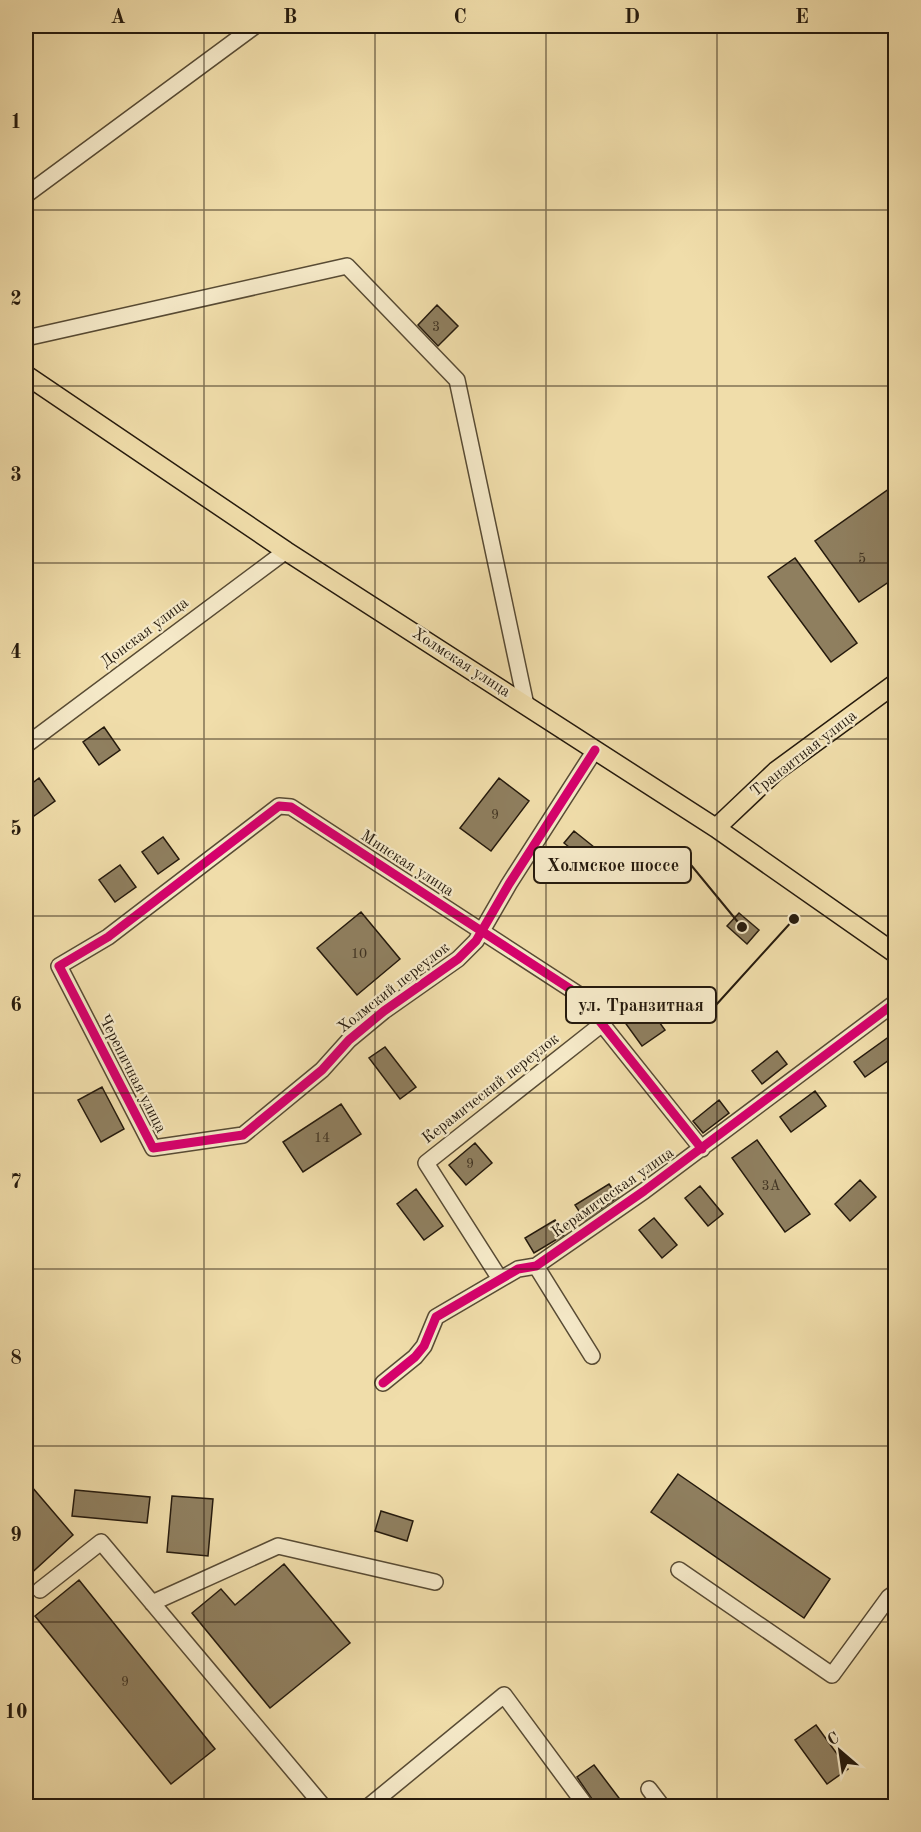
<svg xmlns="http://www.w3.org/2000/svg" width="921" height="1832" font-family="'Old Standard TT',serif">
	<style>
		.building { fill: #8f7f5f; stroke: #251a0d; stroke-width: 1.5 }
		.lines { fill: none; stroke-linecap: round; stroke-linejoin: round }
		.minor-casing { stroke: #584b34; stroke-width: 18 }
		.major-casing { stroke: #251a0d; stroke-width: 21 }
		.minor { stroke: #f5e9c8; stroke-width: 15 }
		.major { stroke: #f0ddaa; stroke-width: 18 }
		.cycleway-casing { stroke: #f5e9c8; stroke-width: 13 }
		.cycleway { stroke: #d6006c; stroke-width: 9 }
		.grid { fill: none; stroke: #251a0d; stroke-width: 1.5; stroke-opacity: 0.55 }
		.labels { text-anchor: middle; dominant-baseline: central; stroke-width: 4.5; stroke-linejoin: round; paint-order: stroke }
		.number-label { font-size: 14px; fill: #403322 }
		.street-label { font-size: 16px; fill: #251a0d; stroke: #f5e9c8 }
		.leader { fill: none; stroke: #251a0d; stroke-width: 2 }
		.callout-dot { fill: #251a0d; stroke: #f5e9c8; stroke-width: 2 }
		.callout { fill: #f5e9c8; stroke: #251a0d; stroke-width: 2 }
		.callout-label { font-size: 18px; text-anchor: middle; font-weight: bold; fill: #251a0d }
		.neatline { fill: none; stroke: #251a0d; stroke-width: 2 }
		.grid-label { font-size: 20px; text-anchor: middle; font-weight: bold; fill: #251a0d }
	</style>
	<rect width="100%" height="100%" fill="#f0ddaa"/>
	<filter id="stains"><feTurbulence type="fractalNoise" baseFrequency=".00333" numOctaves="4"/><feColorMatrix values="0 0 0 0 .2 0 0 0 0 .09 0 0 0 0 .02 0 0 0 .5 -.17"/></filter>
	<radialGradient id="worn" r=".72"><stop offset=".6" stop-color="#630" stop-opacity="0"/><stop offset="1" stop-color="#630" stop-opacity=".3"/></radialGradient>
	<path class="building" d="M437,305L458,326L438,346L418,325Z
		M896,484V577L859,602L815,541Z
		M795,558L857,643L831,662L768,577Z
		M104,727L120,750L99,765L83,742Z
		M39,778L55,801L34,816L26,804V788Z
		M499,778L529,801L491,851L460,828Z
		M574,831L599,851L589,863L564,843Z
		M163,837L179,859L158,874L142,852Z
		M120,865L136,887L115,902L99,880Z
		M361,912L400,959L357,995L317,948Z
		M739,913L759,930L747,944L727,926Z
		M639,994L665,1030L642,1046L616,1010Z
		M890,1036L896,1044V1055L865,1077L854,1062Z
		M385,1047L416,1087L400,1099L369,1058Z
		M777,1051L787,1064L762,1084L752,1071Z
		M102,1087L124,1129L101,1142L78,1100Z
		M815,1091L826,1106L791,1132L780,1117Z
		M719,1100L729,1113L703,1133L693,1121Z
		M341,1104L361,1134L303,1172L283,1142Z
		M757,1140L810,1214L785,1232L732,1158Z
		M475,1143L492,1163L466,1185L449,1165Z
		M860,1180L876,1197L850,1221L835,1204Z
		M609,1184L618,1197L585,1220L575,1205Z
		M700,1186L723,1214L708,1226L685,1198Z
		M416,1189L443,1226L424,1240L397,1204Z
		M654,1218L677,1245L662,1258L639,1230Z
		M555,1220L564,1235L534,1253L525,1238Z
		M678,1474L830,1579L804,1618L651,1512Z
		M26,1480L73,1535L26,1578Z
		M75,1490L150,1497L147,1523L72,1516Z
		M172,1496L213,1499L208,1556L167,1552Z
		M381,1511L413,1521L407,1541L375,1531Z
		M284,1564L350,1643L270,1708L192,1613L221,1589L235,1605Z
		M79,1580L215,1749L171,1784L35,1616Z
		M816,1725L848,1769L827,1784L795,1740Z
		M594,1765L625,1806L596,1805L577,1777Z"/>
	<g class="lines">
		<g class="minor-casing">
			<path id="minor" d="M26,195L255,26
				M26,338L347,266L457,380L526,705
				M26,745L286,551
				M595,750L509,884L476,941L458,959L384,1011L349,1040L322,1070L243,1135L153,1148L59,966L108,937L279,806L291,807L578,994L702,1149
				M536,1266L592,1356
				M500,1279L426,1163L602,1024
				M383,1383L415,1357L424,1346L436,1317L518,1269L536,1266L644,1191L896,1002
				M679,1570L832,1675L889,1597L896,1592
				M40,1590L101,1542L323,1806
				M152,1603L278,1546L435,1582
				M649,1789L662,1806
				M369,1806L504,1695L586,1806"/>
		</g>
		<g class="major-casing">
			<path id="major" d="M26,375L286,551L716,828L896,954
				M716,828L776,771L896,683"/>
		</g>
		<use href="#minor" class="minor"/>
		<use href="#major" class="major"/>
		<g class="cycleway-casing">
			<path id="cycleway" d="M595,750L509,884L476,941L458,959L384,1011L349,1040L322,1070L243,1135L153,1148L59,966L108,937L279,806L291,807L578,994L702,1149
				M383,1383L415,1357L424,1346L436,1317L518,1269L536,1266L644,1191L896,1002"/>
		</g>
		<use href="#cycleway" class="cycleway"/>
	</g>
	<path class="grid" d="M204,26V1806M375,26V1806M546,26V1806M717,26V1806M26,210H896M26,386H896M26,563H896M26,739H896M26,916H896M26,1093H896M26,1269H896M26,1446H896M26,1622H896"/>
	<g class="labels">
		<g class="number-label">
			<text x="436" y="327">3</text>
			<text x="862" y="559">5</text>
			<text x="495" y="815">9</text>
			<text x="359" y="954">10</text>
			<text x="322" y="1138">14</text>
			<text x="470" y="1164">9</text>
			<text x="771" y="1186">3А</text>
			<text x="125" y="1682">9</text>
		</g>
		<g class="street-label">
			<text transform="translate(145 633) rotate(-37)">Донская улица</text>
			<text transform="translate(461 663) rotate(33)">Холмская улица</text>
			<text transform="translate(804 754) rotate(-38)">Транзитная улица</text>
			<text transform="translate(407 864) rotate(33)">Минская улица</text>
			<text transform="translate(394 988) rotate(-38)">Холмский переулок</text>
			<text transform="translate(132 1074) rotate(63)">Черепичная улица</text>
			<text transform="translate(491 1089) rotate(-38)">Керамический переулок</text>
			<text transform="translate(613 1193) rotate(-35)">Керамическая улица</text>
		</g>
	</g>
	<path class="leader" d="M742 927L691 865M794 919L716 1005"/>
	<g class="callout-dot">
		<circle cx="742" cy="927" r="6"/>
		<circle cx="794" cy="919" r="6"/>
	</g>
	<g class="callout">
		<rect x="534" y="847" width="157" height="36" rx="6"/>
		<rect x="566" y="987" width="150" height="36" rx="6"/>
	</g>
	<g class="callout-label">
		<text x="613" y="871">Холмское шоссе</text>
		<text x="641" y="1011">ул. Транзитная</text>
	</g>
	<rect width="921" height="1832" fill="none" stroke="#f0ddaa" stroke-width="66"/>
	<g transform="translate(840 1751) rotate(331)" stroke="#f5e9c8" stroke-width="4.5" paint-order="stroke">
	<path d="M0-4.5L10 22L0 15L-10 22Z" fill="#251a0d"/>
	<text y="-9" font-size="16" font-weight="bold" text-anchor="middle" fill="#251a0d">С</text>
	</g>
	<rect x="33" y="33" width="855" height="1766" class="neatline"/>
	<g class="grid-label">
		<text x="118" y="23">A</text>
		<text x="290" y="23">B</text>
		<text x="460" y="23">C</text>
		<text x="632" y="23">D</text>
		<text x="802" y="23">E</text>
		<text x="16" y="128">1</text>
		<text x="16" y="305">2</text>
		<text x="16" y="481">3</text>
		<text x="16" y="658">4</text>
		<text x="16" y="835">5</text>
		<text x="16" y="1011">6</text>
		<text x="16" y="1188">7</text>
		<text x="16" y="1364">8</text>
		<text x="16" y="1541">9</text>
		<text x="16" y="1718">10</text>
	</g>
	<rect width="100%" height="100%" filter="url(#stains)"/>
	<rect width="100%" height="100%" fill="url(#worn)"/>
</svg>
